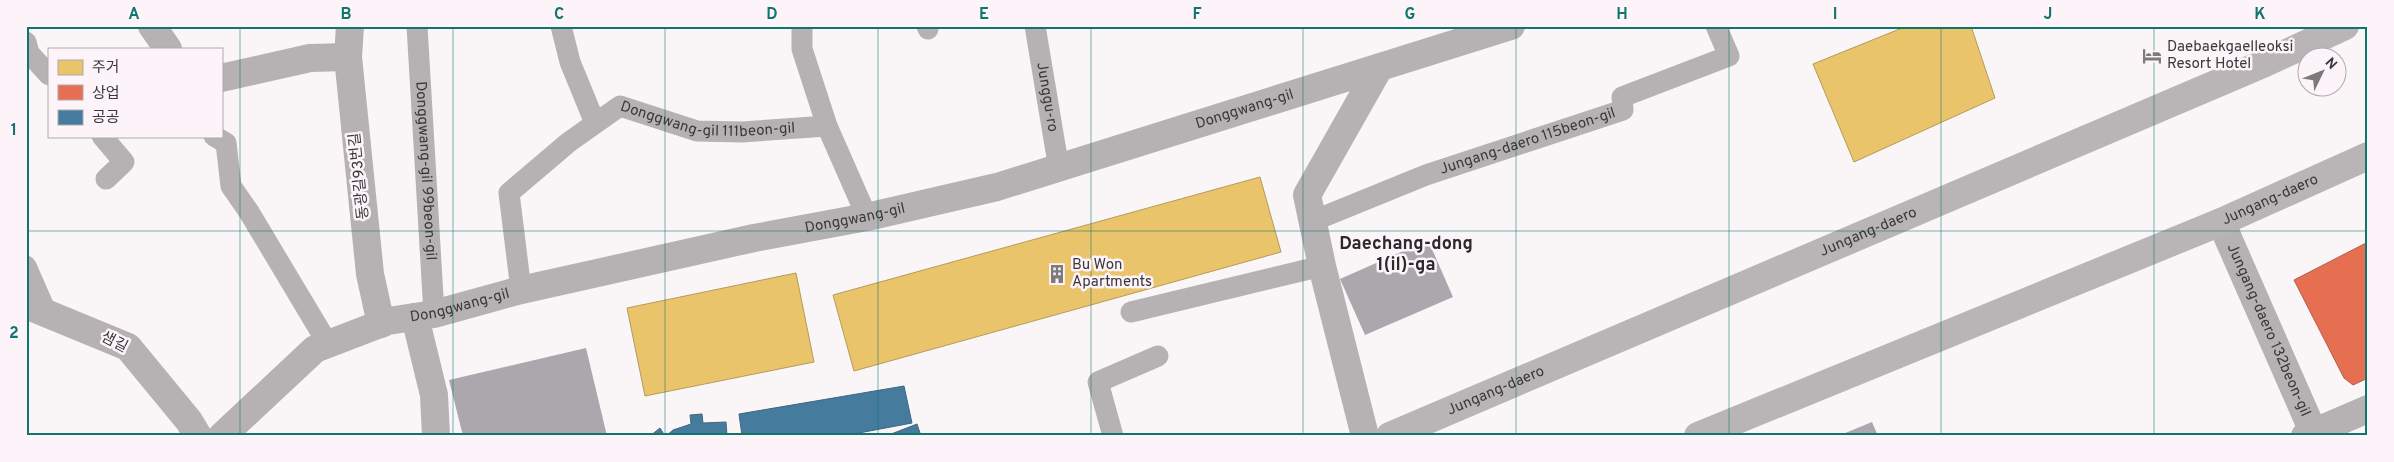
<svg xmlns="http://www.w3.org/2000/svg" width="2394" height="462" font-family="Overpass,'Noto Sans KR',sans-serif">
	<style>
		.homes { fill: #e9c46a; stroke: #b59a5b }
		.shops { fill: #e76f51; stroke: #b35e4a }
		.public { fill: #457b9d; stroke: #42677f }
		.building { fill: #aca7ac }
		.lines { fill: none; stroke-linecap: round; stroke-linejoin: round }
		.lane { stroke: #b6b1b2; stroke-width: 21 }
		.street { stroke: #b6b1b2; stroke-width: 28 }
		.primary { stroke: #b9b4b6; stroke-width: 28 }
		.grid { fill: none; stroke: #0f766e; stroke-width: 1; stroke-opacity: 0.55 }
		.labels { text-anchor: middle; dominant-baseline: central; stroke-width: 5; stroke-linejoin: round; paint-order: stroke }
		.poi-label { font-size: 15px; fill: #3b3839; stroke: #fcf4f9; text-anchor: start }
		.street-label { font-size: 15px; fill: #3b3839; stroke: #fcf4f9 }
		.quarter-label { font-size: 18px; font-weight: bold; fill: #2e282b; stroke: #fcf4f9 }
		.neatline { fill: none; stroke: #0f766e; stroke-width: 2 }
		.grid-label { font-size: 16px; text-anchor: middle; font-weight: bold; fill: #0f766e }
	</style>
	<rect width="100%" height="100%" fill="#faf6f8"/>
	<path class="homes" d="M1907,26H1971L1995,98L1854,162L1813,64Z
		M1260,177L1281,252L854,371L833,295Z
		M796,273L814,362L645,396L627,308Z"/>
	<path class="shops" d="M2368,242V378L2353,385L2344,378L2294,280Z"/>
	<path class="public" d="M904,386L912,423L843,436H742L739,414Z
		M702,414L703,423L726,422L727,436H666L673,430L691,424L690,415Z
		M917,424L921,436H886Z
		M660,428L665,436H650Z"/>
	<path class="building" d="M1428,240L1453,297L1365,335L1340,279Z
		M586,348L607,436H463L449,380Z
		M1872,422L1878,436H1838Z"/>
	<g class="lines">
		<g class="lane">
			<path id="s1" d="M417,26L434,314"/>
			<path d="M561,26L570,62L595,123"/>
			<path d="M802,26V49L827,126L867,217"/>
			<path d="M927,26L928,29"/>
			<path id="s2" d="M1035,26L1059,169"/>
			<path d="M26,42L29,53L49,75"/>
			<path d="M102,136L124,162L106,179"/>
			<path d="M214,136L226,143L231,186L249,212L328,344"/>
			<path id="s3" d="M1313,221L1426,175L1623,110L1622,97L1729,56L1716,26"/>
			<path d="M26,266L47,314"/>
			<path id="s4" d="M521,290L509,193L569,142L620,106L697,131L742,132L827,126"/>
			<path d="M1131,312L1322,266"/>
			<path d="M1113,436L1098,382L1158,356"/>
		</g>
		<g class="street">
			<path d="M152,26L168,49"/>
			<path d="M350,26L348,57L370,274L381,324"/>
			<path d="M221,78L310,58L348,57"/>
			<path id="s5" d="M2221,222L2315,436"/>
			<path d="M26,305L128,347L189,421L198,436"/>
			<path d="M415,317L434,395L436,436"/>
			<path id="s6" d="M222,436L315,349L388,321L434,314L521,290L754,238L867,217L997,187L1511,26"/>
			<path d="M1365,436L1322,266L1307,195L1379,68"/>
			<path d="M2305,436L2368,409"/>
		</g>
		<g class="primary">
			<path id="s7" d="M1390,436L2265,63L2345,26"/>
			<path id="s8" d="M1698,436L2221,222L2368,156"/>
		</g>
	</g>
	<path class="grid" d="M240,26V436M453,26V436M665,26V436M878,26V436M1091,26V436M1303,26V436M1516,26V436M1729,26V436M1941,26V436M2154,26V436M26,231H2368"/>
	<defs>
		<g id="hotel-bare" transform="scale(1.5)"><path d="M-6-4.5h1.5V1H6V5H4.5V3h-9V5H-6ZM-4 0a1.8 1.8 0 1 1 3.6 0ZM.5 0V-2.5h3Q6-2.5 6 0Z" fill="#7e7a7c" stroke="#fcf4f9" stroke-width="2.5" paint-order="stroke"/></g>
		<g id="building-bare" transform="scale(1.5)"><path d="M-4-6H4V6H1V3H-1V6H-4ZM-2.5-4.3h1.7v1.8h-1.7ZM.8-4.3h1.7v1.8H.8ZM-2.5-1h1.7V.8h-1.7ZM.8-1h1.7V.8H.8Z" fill="#7e7a7c" stroke="#fcf4f9" stroke-width="2.5" paint-order="stroke"/></g>
	</defs>
	<g fill-rule="evenodd">
		<use href="#hotel-bare" x="2152" y="56"/>
		<use href="#building-bare" x="1057" y="274"/>
	</g>
	<g class="labels">
		<g class="poi-label">
			<text x="2167" y="47">Daebaekgaelleoksi<tspan x="2167" dy="17">Resort Hotel</tspan></text>
			<text x="1072" y="265">Bu Won<tspan x="1072" dy="17">Apartments</tspan></text>
		</g>
		<g class="street-label">
			<text stroke="none"><textPath href="#s2" startOffset="72">Junggu-ro</textPath></text>
			<text stroke="none"><textPath href="#s6" startOffset="1089">Donggwang-gil</textPath></text>
			<text stroke="none"><textPath href="#s4" startOffset="329">Donggwang-gil 111beon-gil</textPath></text>
			<text stroke="none"><textPath href="#s3" startOffset="229">Jungang-daero 115beon-gil</textPath></text>
			<text stroke="none"><textPath href="#s1" startOffset="145">Donggwang-gil 99beon-gil</textPath></text>
			<text transform="translate(360 176) rotate(-96)">동광길93번길</text>
			<text stroke="none"><textPath href="#s8" startOffset="619">Jungang-daero</textPath></text>
			<text stroke="none"><textPath href="#s6" startOffset="684">Donggwang-gil</textPath></text>
			<text stroke="none"><textPath href="#s7" startOffset="520">Jungang-daero</textPath></text>
			<text stroke="none"><textPath href="#s6" startOffset="279">Donggwang-gil</textPath></text>
			<text stroke="none"><textPath href="#s5" startOffset="118">Jungang-daero 132beon-gil</textPath></text>
			<text transform="translate(114 343) rotate(27)">샘길</text>
			<text stroke="none"><textPath href="#s7" startOffset="115">Jungang-daero</textPath></text>
		</g>
		<g class="quarter-label">
			<text x="1406" y="244">Daechang-dong<tspan x="1406" dy="21">1(il)-ga</tspan></text>
		</g>
	</g>
	<rect width="2394" height="462" fill="none" stroke="#fcf4f9" stroke-width="55"/>
	<rect x="48" y="48" width="175" height="90" fill="#fcf4f9" stroke="#afa9ac"/>
	<rect x="58" y="60" width="25" height="15" fill="#e9c46a" stroke="#afa9ac"/>
	<text x="92" y="72" font-size="15" fill="#3b3839">주거</text>
	<rect x="58" y="85" width="25" height="15" fill="#e76f51" stroke="#afa9ac"/>
	<text x="92" y="98" font-size="15" fill="#3b3839">상업</text>
	<rect x="58" y="110" width="25" height="15" fill="#457b9d" stroke="#afa9ac"/>
	<text x="92" y="122" font-size="15" fill="#3b3839">공공</text>
	<g transform="translate(2322 72) rotate(47)"><circle r="24" fill="#fcf4f9" stroke="#afa9ac"/>
	<path d="M0-4L9 19L0 12L-9 19Z" fill="#7e7a7c"/>
	<text y="-8" font-size="14" font-weight="bold" text-anchor="middle" fill="#3b3839">N</text>
	</g>
	<rect x="28" y="28" width="2338" height="406" class="neatline"/>
	<g class="grid-label">
		<text x="134" y="19">A</text>
		<text x="346" y="19">B</text>
		<text x="559" y="19">C</text>
		<text x="772" y="19">D</text>
		<text x="984" y="19">E</text>
		<text x="1197" y="19">F</text>
		<text x="1410" y="19">G</text>
		<text x="1622" y="19">H</text>
		<text x="1835" y="19">I</text>
		<text x="2048" y="19">J</text>
		<text x="2260" y="19">K</text>
		<text x="14" y="135">1</text>
		<text x="14" y="338">2</text>
	</g>
</svg>
